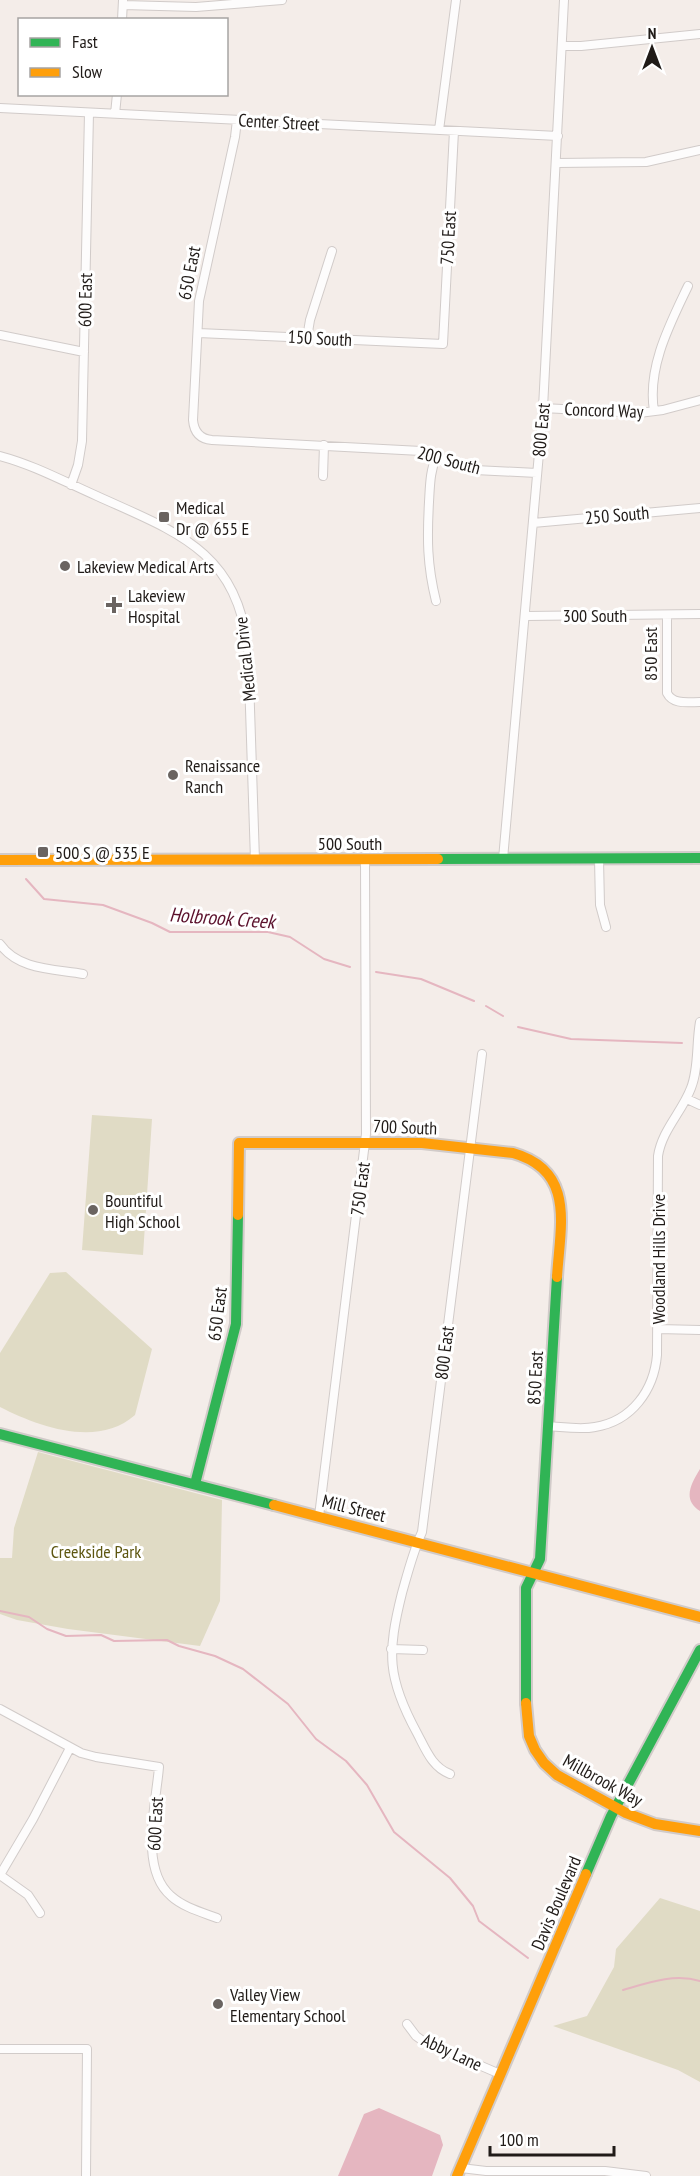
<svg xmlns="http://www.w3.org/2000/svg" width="700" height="2176" font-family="'PT Sans Narrow',sans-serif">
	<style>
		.green { fill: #e0dbc5 }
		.water { fill: #e5b6c0 }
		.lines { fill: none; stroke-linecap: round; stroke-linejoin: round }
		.stream { stroke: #e5b6c0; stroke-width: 2 }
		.street-casing { stroke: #d1cbc9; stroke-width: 10 }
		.fast-casing { stroke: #d1cbc9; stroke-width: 14 }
		.slow-casing { stroke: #d1cbc9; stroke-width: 14 }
		.street { stroke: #fdfcfc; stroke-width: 8 }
		.fast { stroke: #30b455; stroke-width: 10 }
		.slow { stroke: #ff9f0a; stroke-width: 10 }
		.poi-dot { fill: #6a6461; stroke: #fff; stroke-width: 2 }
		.labels { text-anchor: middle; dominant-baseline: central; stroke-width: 6; stroke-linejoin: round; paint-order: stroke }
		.street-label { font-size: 18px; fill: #201b18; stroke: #fff }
		.poi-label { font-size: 18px; fill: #201b18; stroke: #fff; text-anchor: start }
		.park-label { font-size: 18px; fill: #5d5610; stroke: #fff }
		.water-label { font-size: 20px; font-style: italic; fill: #5b112c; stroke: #fff }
	</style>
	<rect width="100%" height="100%" fill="#f4ede9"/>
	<path class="green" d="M92,1115L152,1119L143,1255L82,1250Z
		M66,1272L152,1349L135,1415C98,1448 39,1427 0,1407V1353L50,1273Z
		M38,1452L222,1500L220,1601L200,1646L68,1629L17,1620L0,1614V1558H12L14,1528Z
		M660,1898L700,1911V2082L678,2070L553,2026L587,2016L614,1967L616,1949Z"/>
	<path class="water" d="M700,1469V1511C682,1500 691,1484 700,1469Z
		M379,2108L440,2135L443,2145L432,2176H338L364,2114Z"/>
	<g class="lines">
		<path class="stream" d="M26,879L44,899L103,905L152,923L170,932H268L290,937L324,959L350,967
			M376,972L421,979L474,1001
			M486,1006L503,1016
			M518,1027L571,1039L682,1043
			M0,1611L29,1617L47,1629L66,1636L101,1635L114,1641L167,1640L179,1646L215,1656L243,1669L288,1704L316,1739L346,1761L367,1785L394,1832L450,1878L473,1906L479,1921L528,1958
			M623,1990C647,1983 674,1973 700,1981"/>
		<g class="street-casing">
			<path id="street" d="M123,5L196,7L282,0
				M122,20L123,0
				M562,46H581L700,34
				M0,108L558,136
				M115,114L117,94
				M237,120L235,137L199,301L193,420C194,432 200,439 212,440L421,451L475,470L537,473
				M439,130L456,0
				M557,163L646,162L700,150
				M198,333L443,344L454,131
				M0,335L84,352
				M307,338L310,320L332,251
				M543,408L639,413L663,410L700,400
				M654,411C647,367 670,324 688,286
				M0,456C34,465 65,482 97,496C176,532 236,550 248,648L255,860
				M323,476L324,445
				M71,485L78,465L82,441L89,113
				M533,523L700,508
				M436,601C427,565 427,538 429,502C430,485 430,470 437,455
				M667,615V693C673,705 688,702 700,702
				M526,616L700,614
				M503,859L543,408L564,0
				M599,859L600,905L606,927
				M0,944C18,970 54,969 83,974
				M687,1099L700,1105
				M658,1329L700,1330
				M548,1426C564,1427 580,1430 595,1427C632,1421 654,1390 657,1355L658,1156C662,1130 682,1112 691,1088C699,1068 696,1044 700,1022
				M319,1516L366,1134L365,859
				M391,1649L423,1650
				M0,1709L81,1753L96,1757L159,1767C156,1804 139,1869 171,1896C183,1907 201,1912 217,1918
				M450,1774C432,1767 426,1750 417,1733C387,1678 387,1653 402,1593C408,1572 413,1552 422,1532L482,1054
				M0,1875L33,1819L70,1748
				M0,1875L28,1895L40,1913
				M407,2024L416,2036L423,2041L500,2074
				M0,2049H87L86,2176
				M461,2168L486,2171H605L646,2176"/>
		</g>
		<g class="fast-casing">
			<path id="fast" d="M438,859L700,858
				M0,1434L274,1505
				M195,1484L236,1324L238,1215
				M526,1703V1588L540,1559L557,1277
				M586,1874L611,1816L700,1650"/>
		</g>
		<g class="slow-casing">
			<path id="slow" d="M0,860L438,859
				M238,1215L239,1143H422L513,1153C576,1171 560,1226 557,1277
				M274,1505L700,1617
				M526,1703L529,1736L535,1750L544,1763L557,1775L626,1813L655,1824L700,1831
				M457,2176L586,1874"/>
		</g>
		<use href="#street" class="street"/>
		<use href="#fast" class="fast"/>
		<use href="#slow" class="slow"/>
	</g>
	<g class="poi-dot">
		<rect x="158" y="511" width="12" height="12" rx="3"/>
		<circle cx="65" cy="566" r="6"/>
		<path d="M111 596h6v6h6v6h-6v6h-6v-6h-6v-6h6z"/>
		<circle cx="173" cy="775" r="6"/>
		<rect x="37" y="846" width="12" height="12" rx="3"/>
		<circle cx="93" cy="1210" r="6"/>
		<circle cx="218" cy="2004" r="6"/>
	</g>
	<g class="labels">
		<g class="street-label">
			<text transform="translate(279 122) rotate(3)">Center Street</text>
			<text transform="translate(448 238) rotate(-87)">750 East</text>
			<text transform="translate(189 273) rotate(-79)">650 East</text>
			<text transform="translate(85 300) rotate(-89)">600 East</text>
			<text transform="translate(320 338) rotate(3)">150 South</text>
			<text transform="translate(604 410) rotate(2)">Concord Way</text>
			<text transform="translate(541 430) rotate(-85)">800 East</text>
			<text transform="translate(449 460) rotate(15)">200 South</text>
			<text transform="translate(617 515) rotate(-5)">250 South</text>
			<text x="595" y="615">300 South</text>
			<text transform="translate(650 654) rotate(-90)">850 East</text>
			<text transform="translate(245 659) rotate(-96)">Medical Drive</text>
			<text x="350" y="843">500 South</text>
			<text transform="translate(405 1127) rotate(2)">700 South</text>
			<text transform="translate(360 1189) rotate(-83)">750 East</text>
			<text transform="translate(658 1259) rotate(-90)">Woodland Hills Drive</text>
			<text transform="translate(217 1314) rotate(-83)">650 East</text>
			<text transform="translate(444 1353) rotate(-83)">800 East</text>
			<text transform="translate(535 1378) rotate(-87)">850 East</text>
			<text transform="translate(354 1508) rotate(14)">Mill Street</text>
			<text transform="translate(603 1780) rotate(29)">Millbrook Way</text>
			<text transform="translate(155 1824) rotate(-87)">600 East</text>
			<text transform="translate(556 1903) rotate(-67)">Davis Boulevard</text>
			<text transform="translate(452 2052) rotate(25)">Abby Lane</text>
		</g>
		<g class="poi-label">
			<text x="176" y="507">Medical<tspan x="176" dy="21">Dr @ 655 E</tspan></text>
			<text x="77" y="566">Lakeview Medical Arts</text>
			<text x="128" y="595">Lakeview<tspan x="128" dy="21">Hospital</tspan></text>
			<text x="185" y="765">Renaissance<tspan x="185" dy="21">Ranch</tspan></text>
			<text x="55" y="852">500 S @ 535 E</text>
			<text x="105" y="1200">Bountiful<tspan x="105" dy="21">High School</tspan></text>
			<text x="230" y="1994">Valley View<tspan x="230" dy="21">Elementary School</tspan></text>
		</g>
		<g class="park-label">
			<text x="96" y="1551">Creekside Park</text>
		</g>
		<g class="water-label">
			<text transform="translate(222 918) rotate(4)">Holbrook Creek</text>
		</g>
	</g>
	<rect x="18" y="18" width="210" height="78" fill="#ffffff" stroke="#a6a4a3" stroke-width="1.5"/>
	<rect x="30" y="38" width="30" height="9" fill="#30b455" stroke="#a6a4a3" stroke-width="1.5"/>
	<text x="72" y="48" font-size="18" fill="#201b18">Fast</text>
	<rect x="30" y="68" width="30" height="9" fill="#ff9f0a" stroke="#a6a4a3" stroke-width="1.5"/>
	<text x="72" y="78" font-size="18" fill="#201b18">Slow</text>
	<g transform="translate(652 48)" stroke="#ffffff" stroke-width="4.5" paint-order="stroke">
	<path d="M0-4.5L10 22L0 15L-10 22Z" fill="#201b18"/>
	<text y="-9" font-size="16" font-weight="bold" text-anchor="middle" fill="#201b18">N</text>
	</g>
	<path d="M490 2146v9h124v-9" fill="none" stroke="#201b18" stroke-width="3"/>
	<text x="499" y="2146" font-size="18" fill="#201b18" stroke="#ffffff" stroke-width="4.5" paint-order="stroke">100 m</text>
</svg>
